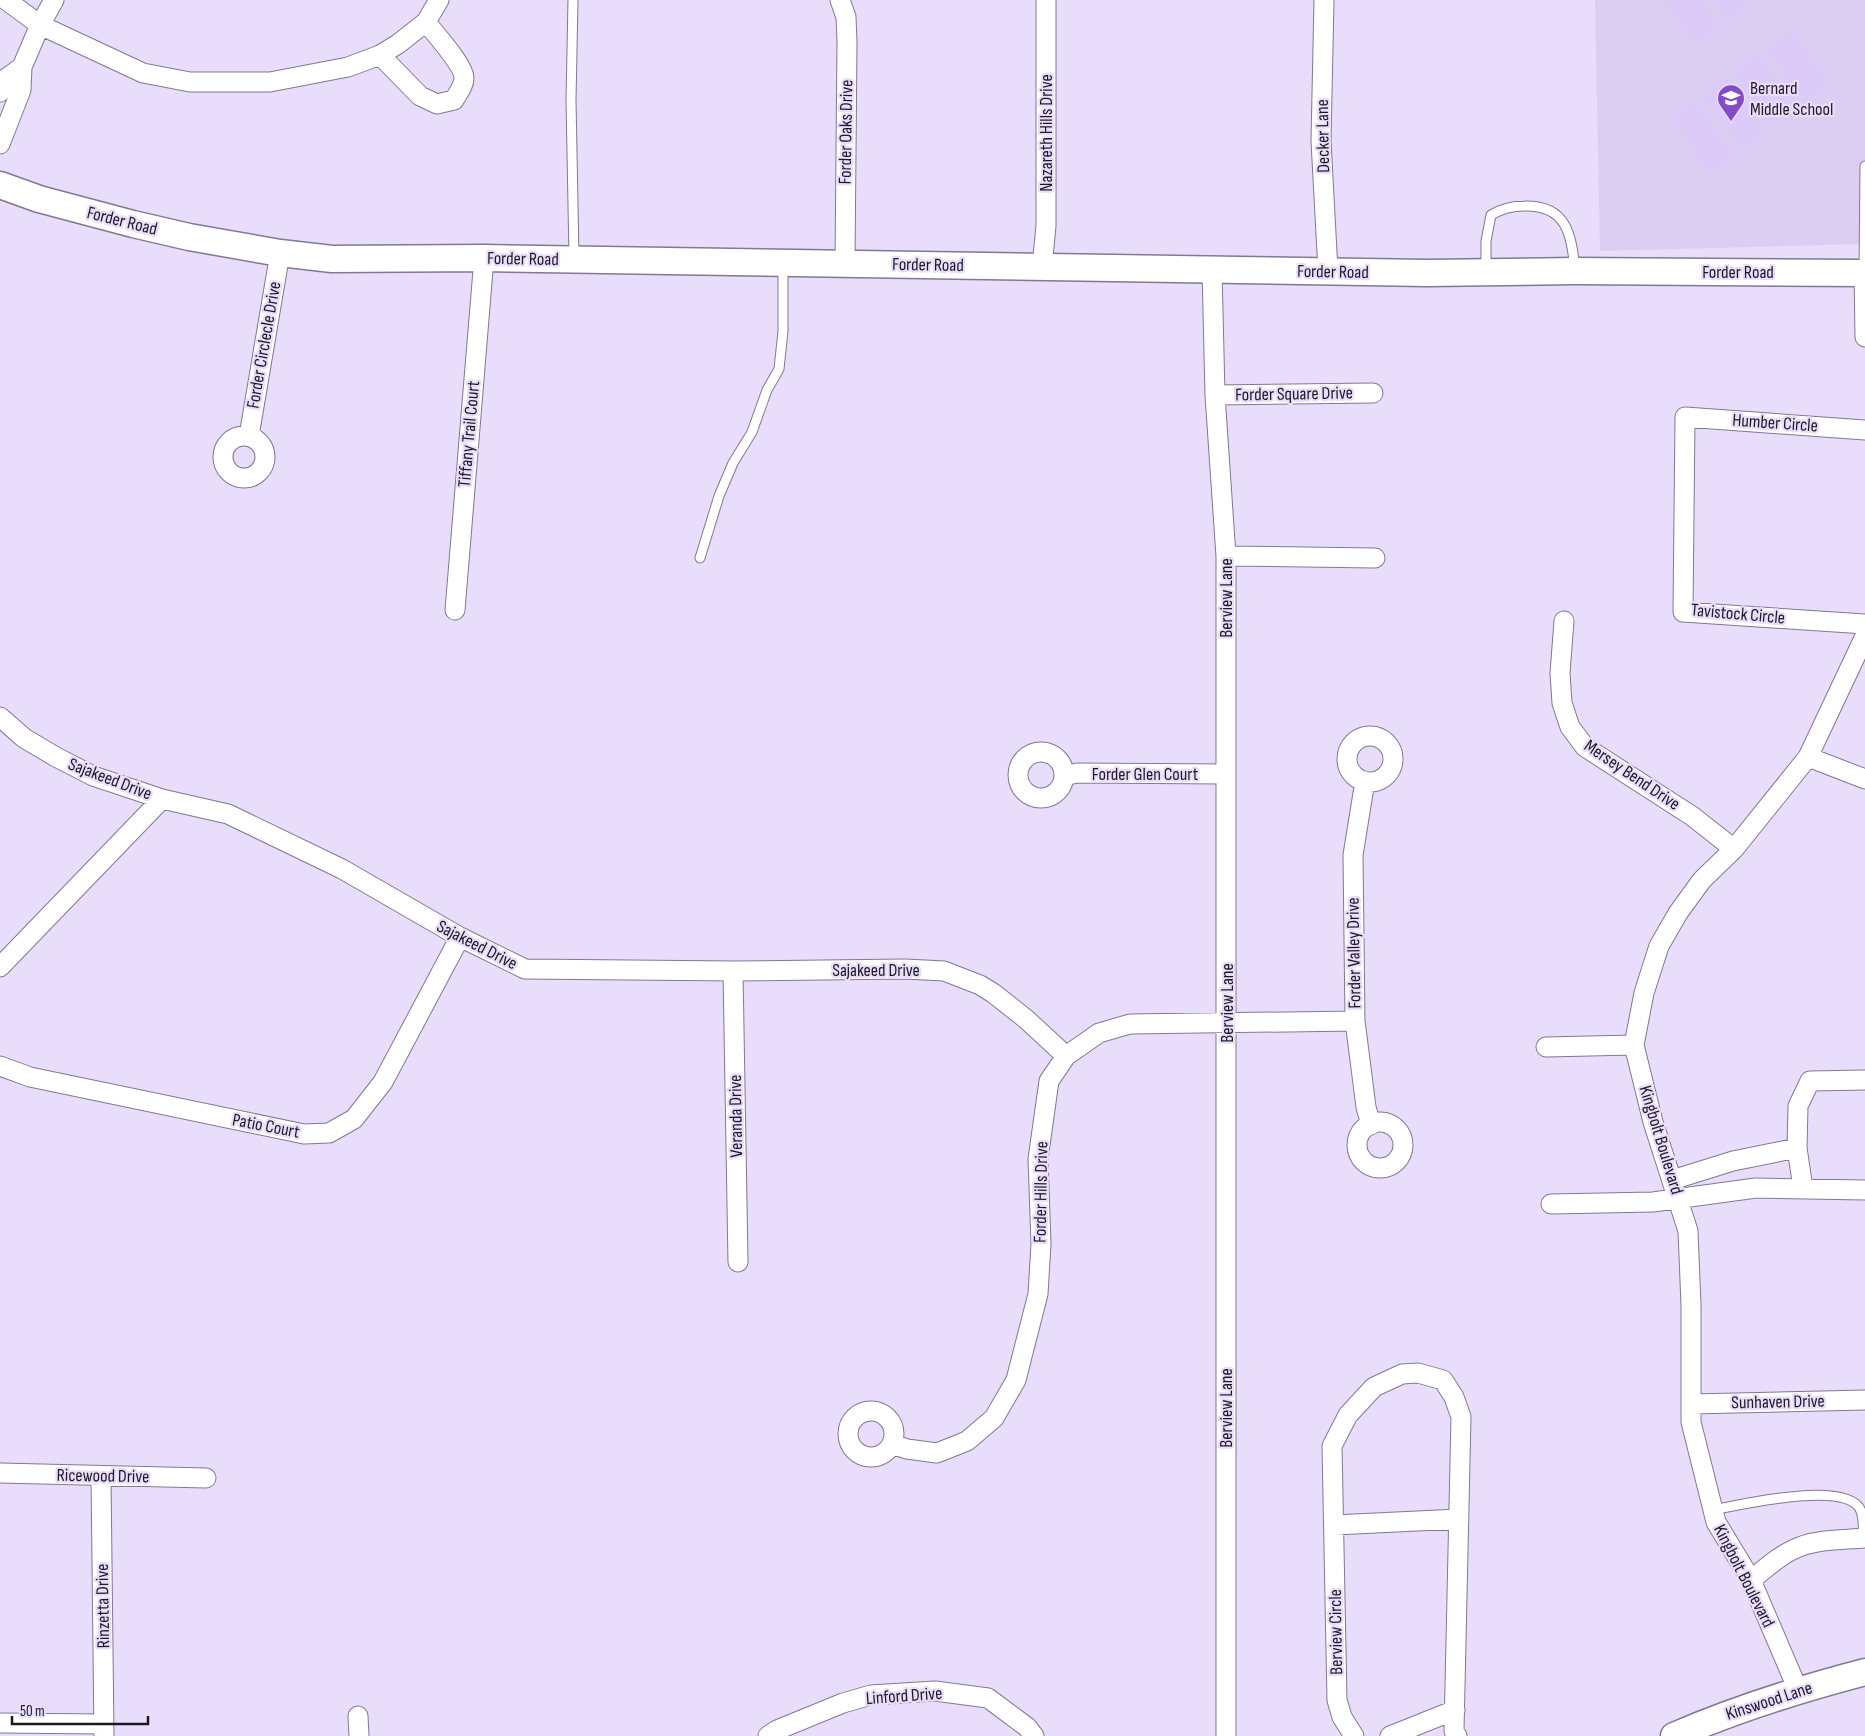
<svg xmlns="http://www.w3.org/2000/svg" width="1865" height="1736" font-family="'Sofia Sans Condensed',sans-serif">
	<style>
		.built { fill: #dbcef2 }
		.green { fill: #dccbf9 }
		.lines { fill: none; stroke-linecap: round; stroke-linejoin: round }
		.lane-casing { stroke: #827892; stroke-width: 11 }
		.street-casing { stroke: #827892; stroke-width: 21 }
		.secondary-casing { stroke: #827892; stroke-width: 29 }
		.lane { stroke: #fff; stroke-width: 9 }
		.street { stroke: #fff; stroke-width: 19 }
		.secondary { stroke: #fff; stroke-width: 26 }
		.labels { text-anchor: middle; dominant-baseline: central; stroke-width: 4.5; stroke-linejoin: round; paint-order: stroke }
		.poi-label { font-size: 18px; fill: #1d1923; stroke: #e8ddfb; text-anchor: start }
		.street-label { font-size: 18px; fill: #1d1923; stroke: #e8ddfb }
	</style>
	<rect width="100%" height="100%" fill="#e8ddfb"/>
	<path class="built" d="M1595,0H1865V244L1600,251Z"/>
	<path class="green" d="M1663,0H1701L1719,25L1695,43Z
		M1712,0H1749L1751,2L1727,20Z
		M1791,31L1830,84L1805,102L1767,49Z
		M1759,55L1797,107L1773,125L1735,72Z
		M1727,78L1765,131L1741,148L1703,96Z
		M1695,101L1733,154L1709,172L1671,119Z"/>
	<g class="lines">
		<g class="lane-casing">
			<path id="lane" d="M573,0L571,100L574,257
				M1486,270V241L1491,215C1501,209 1513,206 1524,206C1567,205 1571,234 1575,269
				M1864,271L1865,166
				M700,558L719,496L733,463L752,432L767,390L779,369L783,331V264
				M1713,1510C1739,1505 1848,1479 1861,1511C1864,1519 1863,1530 1864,1538"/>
		</g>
		<g class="street-casing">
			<path id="street" d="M6,0L40,25L143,73L190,82H270L348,67L380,55L398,44L426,22L439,0
				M840,0L846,17L847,42L845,264
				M1324,0L1321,141L1328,271
				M380,55L420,96L437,104L454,100C458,93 464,86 464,78C464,65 435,34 426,22
				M0,92L5,79L22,67
				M0,144L21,90L22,67L40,25L54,0
				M1042,267L1046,226V0
				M1212,270L1215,395L1226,556V1736
				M1864,273L1865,337
				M1215,395L1373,393
				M1865,430L1685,417L1683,612L1865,624
				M249,436L280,253
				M223 457a21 21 0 1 1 42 0a21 21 0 1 1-42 0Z
				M1226,556L1375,558
				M455,610L484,258
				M1564,621L1560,673L1562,703L1570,727L1585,747L1692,816L1734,849
				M0,717L24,738L56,757L93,776L162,799L228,814L342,869L460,937L525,969L733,971L905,969L944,971L980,985L993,993L1026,1019L1066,1056
				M1347 759a23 23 0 1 1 46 0a23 23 0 1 1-46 0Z
				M1018 775a23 23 0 1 1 46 0a23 23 0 1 1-46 0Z
				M1808,757L1865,779
				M1064,776L1077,773L1226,774
				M1365,781L1353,855L1355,1021L1366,1107L1371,1125
				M0,967L162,799
				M733,971L738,1262
				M1546,1047L1634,1045
				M0,1066L30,1077L304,1134L329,1133L354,1119L383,1082L460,937
				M1357 1145a23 23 0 1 1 46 0a23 23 0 1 1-46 0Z
				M1672,1180L1733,1161L1797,1148
				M1803,1188L1797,1148L1798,1106L1810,1081L1865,1080
				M1551,1204L1653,1202L1756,1188L1865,1190
				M1691,1404L1865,1400
				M848 1434a23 23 0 1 1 46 0a23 23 0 1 1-46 0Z
				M892,1444L907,1449L937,1453L967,1441L994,1418L1016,1380L1038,1294L1041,1244L1038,1159L1049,1081L1066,1056L1099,1033L1130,1024L1355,1021
				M0,1473L206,1478
				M101,1476L104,1736
				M1334,1525L1459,1519
				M1751,1580C1766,1568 1781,1554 1799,1547C1820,1539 1843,1540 1865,1538
				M1798,1690L1751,1580L1716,1522L1691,1422V1305L1688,1231L1653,1122L1634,1045L1644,993L1659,946L1678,913L1702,880L1734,849L1808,757L1865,636
				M358,1716L359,1736
				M0,1723L104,1724
				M768,1736L777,1730L843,1703L871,1695L935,1691L988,1698L1027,1727L1034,1736
				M1354,1736L1342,1717L1337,1700L1332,1446L1348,1415L1374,1387L1402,1374L1418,1373L1443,1380L1454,1397L1461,1417L1454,1731L1457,1736
				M1390,1736L1455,1710"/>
		</g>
		<g class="secondary-casing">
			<path id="secondary" d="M0,185L39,199L133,224L189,237L280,253L332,259L484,258L1427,273L1575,271L1865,273
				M1674,1736C1736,1709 1800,1689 1865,1672"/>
		</g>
		<use href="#lane" class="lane"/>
		<use href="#street" class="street"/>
		<use href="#secondary" class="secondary"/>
	</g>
	<defs>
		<g id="school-pin" transform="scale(1.4375)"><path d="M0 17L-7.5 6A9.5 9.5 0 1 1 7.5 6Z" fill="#834cc3" stroke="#e8ddfb"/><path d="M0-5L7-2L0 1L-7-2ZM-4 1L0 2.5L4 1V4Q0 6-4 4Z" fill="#fff"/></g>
	</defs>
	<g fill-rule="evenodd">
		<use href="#school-pin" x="1731" y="98"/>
	</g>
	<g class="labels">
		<g class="poi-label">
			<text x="1750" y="88">Bernard<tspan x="1750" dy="21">Middle School</tspan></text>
		</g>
		<g class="street-label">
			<text transform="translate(846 132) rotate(-89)">Forder Oaks Drive</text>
			<text transform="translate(1046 133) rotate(-90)">Nazareth Hills Drive</text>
			<text transform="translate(1323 136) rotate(-91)">Decker Lane</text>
			<text transform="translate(122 221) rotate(14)">Forder Road</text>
			<text transform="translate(523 259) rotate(1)">Forder Road</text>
			<text transform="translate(928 265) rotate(1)">Forder Road</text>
			<text transform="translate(1333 272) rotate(1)">Forder Road</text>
			<text x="1738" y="272">Forder Road</text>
			<text transform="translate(264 345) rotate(-80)">Forder Circlecle Drive</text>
			<text transform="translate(1294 394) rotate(-1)">Forder Square Drive</text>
			<text transform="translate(1775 423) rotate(4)">Humber Circle</text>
			<text transform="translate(469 434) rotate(-85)">Tiffany Trail Court</text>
			<text transform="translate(1226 598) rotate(-90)">Berview Lane</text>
			<text transform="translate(1738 614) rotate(5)">Tavistock Circle</text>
			<text x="1145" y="774">Forder Glen Court</text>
			<text transform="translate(1632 775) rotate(34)">Mersey Bend Drive</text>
			<text transform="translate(110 779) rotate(21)">Sajakeed Drive</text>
			<text transform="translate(477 945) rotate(27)">Sajakeed Drive</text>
			<text transform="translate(1354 953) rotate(-91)">Forder Valley Drive</text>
			<text x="876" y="970">Sajakeed Drive</text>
			<text transform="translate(1227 1003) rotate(-90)">Berview Lane</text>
			<text transform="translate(736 1116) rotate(-91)">Veranda Drive</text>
			<text transform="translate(266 1126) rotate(11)">Patio Court</text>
			<text transform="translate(1661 1140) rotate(73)">Kingbolt Boulevard</text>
			<text transform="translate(1041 1192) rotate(-89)">Forder Hills Drive</text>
			<text transform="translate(1778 1402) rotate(-1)">Sunhaven Drive</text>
			<text transform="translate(1226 1408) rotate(-90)">Berview Lane</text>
			<text transform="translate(103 1476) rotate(1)">Ricewood Drive</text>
			<text transform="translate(1744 1576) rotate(63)">Kingbolt Boulevard</text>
			<text transform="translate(103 1606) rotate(-91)">Rinzetta Drive</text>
			<text transform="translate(1336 1632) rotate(-91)">Berview Circle</text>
			<text transform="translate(904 1696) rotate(-4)">Linford Drive</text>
			<text transform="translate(1769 1701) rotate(-18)">Kinswood Lane</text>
		</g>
	</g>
	<path d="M12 1716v8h136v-8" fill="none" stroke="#1d1923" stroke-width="2.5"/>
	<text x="20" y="1716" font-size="15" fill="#1d1923" stroke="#e8ddfb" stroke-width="4" paint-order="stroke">50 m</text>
</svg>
